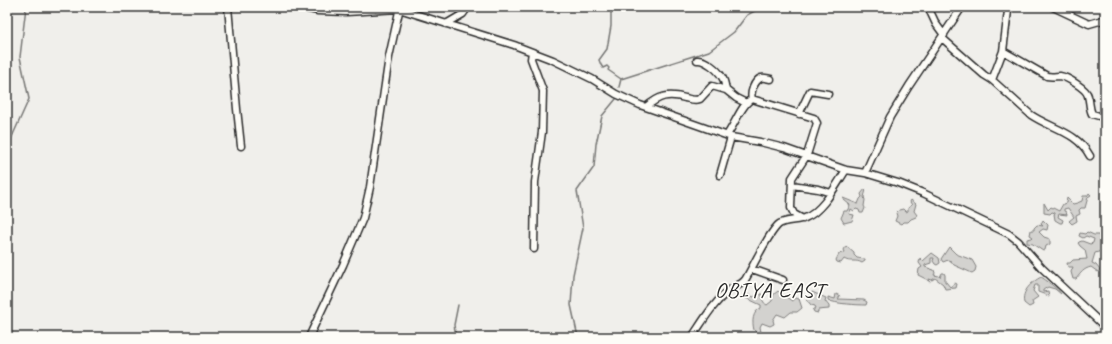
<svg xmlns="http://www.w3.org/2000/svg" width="1112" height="344" font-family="Caveat,sans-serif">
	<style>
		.green { fill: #d3d2cf; stroke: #7f7e7d }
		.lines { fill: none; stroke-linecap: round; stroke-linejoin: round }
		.stream { stroke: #777775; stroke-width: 1.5 }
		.minor-casing { stroke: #2b2b2b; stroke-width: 9 }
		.minor { stroke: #fdfcf7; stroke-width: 6 }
		.labels { text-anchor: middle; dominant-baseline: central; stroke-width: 3.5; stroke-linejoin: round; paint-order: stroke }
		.quarter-label { font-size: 22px; letter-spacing: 1px; fill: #2b2b2b; stroke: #fdfcf7 }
	</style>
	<rect width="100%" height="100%" fill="#f0efeb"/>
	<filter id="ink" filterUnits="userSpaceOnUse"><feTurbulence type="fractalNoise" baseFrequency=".025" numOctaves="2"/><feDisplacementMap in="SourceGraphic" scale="8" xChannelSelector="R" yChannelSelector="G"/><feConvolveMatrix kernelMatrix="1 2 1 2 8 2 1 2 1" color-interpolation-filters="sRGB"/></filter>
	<g filter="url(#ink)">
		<path class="green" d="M865,189L866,190L864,197L865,200L864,206L865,208L863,213H860L859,210L856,209L854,211L851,209L849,214L854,215L852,221L844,223L841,218L844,211H847L850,205L844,200L843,198L858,204L860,199L862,197L861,194Z
			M1089,193L1091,195L1088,197L1085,208H1081L1079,210L1080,214L1076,216L1077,221L1072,224L1069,221L1074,217L1068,208L1064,209V211L1066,212L1067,215L1059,214L1058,217L1063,220L1062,223H1060L1055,220L1054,214H1055V213L1052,212L1050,214L1044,213V203L1048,210L1051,207L1059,211L1063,204L1066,203L1067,198L1073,204L1077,203L1082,201L1083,196H1087Z
			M911,200L916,204L914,211L917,215L916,217L911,219L908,222H903L901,224L895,221L897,216L896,213L899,210L903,209L906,212L908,211V208L912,205L910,202Z
			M1043,220L1048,225L1047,230L1043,229L1039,232L1044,237L1050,239V244L1046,246L1045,250L1043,251L1034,245L1033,244L1027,243V239L1032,238L1033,237L1030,235L1031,230H1034V228L1037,225L1043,226L1041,224Z
			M1087,232L1094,235H1098L1101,237H1105V250L1095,253L1092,263L1096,265L1100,270L1098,272L1091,267C1083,269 1081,273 1076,279H1073L1071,272L1073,267H1068L1067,263H1070L1073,260L1087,259L1085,250L1080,246L1078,243L1079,242L1082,241L1090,244L1093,243L1094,239L1086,236L1083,238L1079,236L1080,233L1085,234Z
			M846,246L854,253V255L857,258L865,259V261L862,263C856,259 850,263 844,259L841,263L837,262L836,260L839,254L845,252L844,250Z
			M949,247L956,254L972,260L976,267L975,271L972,273L954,265L951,261L948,260L943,262L941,259Z
			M932,253L939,258L940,263L937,265L935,264L933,261L934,258H931V263L925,265V267L934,270L935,273L934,275L939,276L940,277L942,273H944L945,275V282H946L950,287L955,283L957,284L956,288L945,289L943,284L935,278L932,280L929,279L930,282L926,279L918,275L919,269L922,267L919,263L920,258L923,261Z
			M1041,277C1045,279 1059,290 1061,294L1055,289L1048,287L1043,290V292L1048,291L1049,296L1038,292V285H1035L1033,291L1038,297L1032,301L1033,305L1029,307L1024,303C1021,291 1032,282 1041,277Z
			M778,291L780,293L792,301L795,298L799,299L802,308L797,312H791L785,317L777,314L773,320L774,324L770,326L762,323L760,327L761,332L757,333L754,330C752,322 752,312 761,308V305L746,298V294L754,297L756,295L762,294C762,299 763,303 767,305L772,301L773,295Z
			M812,292L826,298L825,301L829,306V309L818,310V313L814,312L813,310L816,308L815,306L811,305L807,300L810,294Z
			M836,294L840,296L838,299L864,300L867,302L866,305C859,305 834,304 828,300V297L835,299Z"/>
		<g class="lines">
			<path class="stream" d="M611,7V26L607,49L599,60L601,65L603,68L607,66L609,68L608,70L621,79L619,87
				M621,79L709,51L734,32L747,15L762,7
				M7,148L29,99L20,57L26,7
				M456,337L454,325L458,305
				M578,337L571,305L573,275L583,228L577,191L594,167L596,144L602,116L616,99"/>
			<g class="minor-casing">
				<path id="minor" d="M228,7L237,109L241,146
					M300,7L318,11L346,12L399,9L514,45L553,60L592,79L616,94L640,105L731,137L760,142L784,148L846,170L865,173L898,183L923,193L1009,234L1018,241L1042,268L1105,327
					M928,7L936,24L944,35
					M1010,7L1008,11L1003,51L992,80L1031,115C1052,129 1077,132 1090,156
					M1053,7L1089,24L1103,20L1105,15
					M446,24L463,14L468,7
					M942,38L984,75L992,80
					M1003,51L1047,76C1052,77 1056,76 1060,76C1067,77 1087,89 1088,96C1090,102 1089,108 1092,114L1099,116L1105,114
					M532,52L531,59L543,91L542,132L535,182L534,249
					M697,60C705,59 718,70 722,77C725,81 725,86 726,90
					M752,99C750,93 754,81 761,78C764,77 769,79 771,79
					M646,107C659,96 668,93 685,98C690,99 694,101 700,99L712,86L726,90L736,98L746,103
					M799,114L810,91L828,94
					M727,135C734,126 742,103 752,99L814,118L817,123L807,155L792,178L791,208L794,214L803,219
					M865,173L890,117L909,86L962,7
					M720,175L731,137
					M792,185L818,189L831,193
					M752,269L783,280
					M309,337L343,265L363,218L370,187L389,57L400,7
					M692,337C703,321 712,305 727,292C732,287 740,286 745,280C754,265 766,237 778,225C783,220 797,221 805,218C823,211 836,185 846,170"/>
			</g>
			<use href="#minor" class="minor"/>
		</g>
	</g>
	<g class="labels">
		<g class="quarter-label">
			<text x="770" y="290">OBIYA EAST</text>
		</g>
	</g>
	<rect width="1112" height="344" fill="none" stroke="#fdfcf7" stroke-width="24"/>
	<rect x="12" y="12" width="1088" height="320" fill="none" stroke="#2b2b2b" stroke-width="1.5" filter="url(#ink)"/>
</svg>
